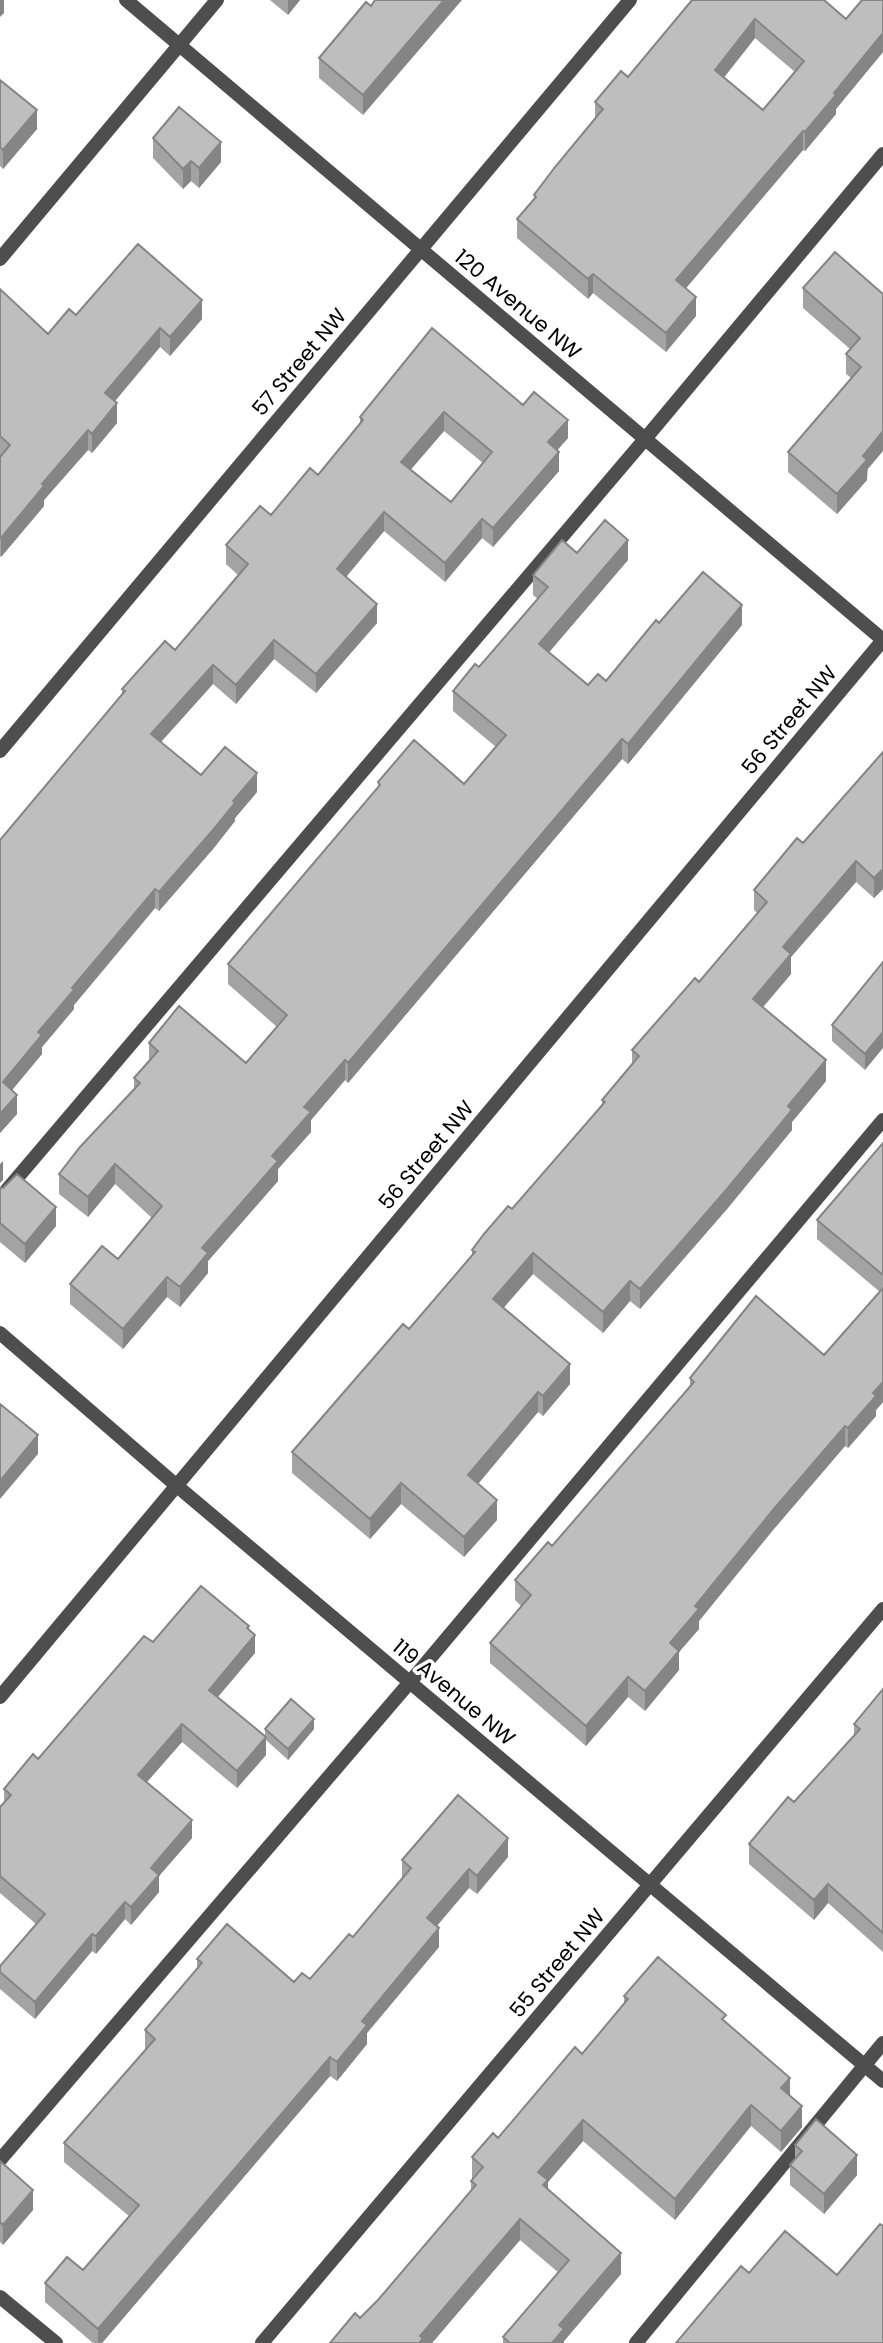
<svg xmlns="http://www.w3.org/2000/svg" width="883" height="2343" font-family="Poppins,sans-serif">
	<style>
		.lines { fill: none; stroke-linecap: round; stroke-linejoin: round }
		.lane { stroke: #4e4e4e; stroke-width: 14 }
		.street { stroke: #4e4e4e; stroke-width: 14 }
		.wall { fill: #a3a3a3; fill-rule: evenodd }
		.shaded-wall { fill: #858585 }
		.building { fill: #bebebe; stroke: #858585; stroke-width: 2; fill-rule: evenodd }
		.labels { text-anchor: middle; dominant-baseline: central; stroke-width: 7; stroke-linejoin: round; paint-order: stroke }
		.street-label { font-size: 21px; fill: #000; stroke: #fff }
	</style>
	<rect width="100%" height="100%" fill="#fff"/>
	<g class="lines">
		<path class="lane" d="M0,259L217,0
			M0,1198L645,439L883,154
			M0,2160L410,1682L883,1120
			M0,2297L56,2343
			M636,2343L883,2043"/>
		<path class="street" d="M0,751L630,0
			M0,1333L177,1486L883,2081
			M0,1697L883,640L126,0
			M262,2343L883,1609"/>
	</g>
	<path class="wall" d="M270,0H300L288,15Z
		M692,0L883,52L836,109V114L805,151L803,150L686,288L696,316L666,352L593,293L588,299L517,238V219L534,200V195L595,118V102L628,77ZM755,38L795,72L763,110L724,77Z
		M371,6L363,115L319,78V58Z
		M0,80L37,129L3,169L0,166Z
		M153,138L221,162L199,188L191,181L183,189L153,158Z
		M803,288L883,294L867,480L837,514L788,472V452L851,378L846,374V354L850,349L803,308Z
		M0,289L48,334L76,315L202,319L170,356L160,347L115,401L117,423L92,453L88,450L44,500V506L1,557L0,556Z
		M432,328L523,405L534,392L568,420V438L557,450L559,452V471L493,547L482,538L445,582L384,531L346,577L377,604V623L316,693L274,659L236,704L213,684L161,742L201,775L225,747L257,773V792L235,818V821L213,849L159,911L155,908L74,1005V1009L42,1047V1054L12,1090L17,1095V1114L0,1133V840L122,694V689L165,641L175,650L238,575L226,564V545L260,506L271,515L310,468L318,475L360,424V417ZM444,431L483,463L451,502L411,469Z
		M577,553L628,560L549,652L588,685L606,681L659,623L742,625L628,764L622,759L348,1083L345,1080L311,1120V1132L278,1169V1181L208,1261V1273L180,1307L167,1297L123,1349L70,1304V1284L118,1259L152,1218L115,1184L88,1217L59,1194V1174L134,1090V1078L149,1062V1043L246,1063L277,1027L228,984V964L378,788V782L464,784L496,747L453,711V691L479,667L538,599L533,595V575Z
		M883,752V889L874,898L856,882L791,957V974L763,1007L826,1081L792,1122V1130L727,1209L640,1309L630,1301L603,1333L533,1274L503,1308L570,1384L543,1416L538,1412L478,1484L497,1520L464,1557L401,1504L370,1539L292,1473V1452L409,1329L472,1255V1250L512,1209L602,1104V1100L632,1065V1050L699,982L757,913L754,910V890L803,843Z
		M883,962L865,1070L832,1041V1025Z
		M883,1143V1402L876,1410V1416L848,1448L845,1446L773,1530L699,1621V1629L679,1652V1670L645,1711L628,1697L586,1746L490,1663V1643L521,1606L515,1600V1580L552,1546L690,1386V1378L824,1355L880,1292L817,1239V1220Z
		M0,1188L56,1226L25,1263L0,1242Z
		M249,1630L255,1653L218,1697L265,1737V1729H314L288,1760L266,1740V1755L237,1788L182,1742L147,1782L192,1838L159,1876V1892L131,1925L125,1919L96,1954L92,1951L35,2019L0,1989V1966L36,1924L0,1893V1807L4,1802V1789L38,1759L153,1642Z
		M883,1689V1952L828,1903L814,1920L749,1864V1844L794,1802L854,1735V1724Z
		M508,1857L477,1894L469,1888L437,1926L439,1947L367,2033V2044L337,2081L330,2076L102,2343H93L45,2302V2283L83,2270L129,2216L64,2162V2143L145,2050V2030L197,1970V1959L294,1982L310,1979L353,1937L402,1878V1860Z
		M624,1996L726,2022L790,2095L802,2127L781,2152L751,2126L675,2220L583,2141L548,2182V2189L621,2274L564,2341V2343H503V2337L559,2273L520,2240L432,2343H330L360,2318L378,2300L471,2190V2181L473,2179L472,2178V2157L498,2138L582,2054L624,2003Z
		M795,2145L857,2175L824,2214L790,2185V2165L795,2159Z
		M0,2161L33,2210L3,2245L0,2242Z"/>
	<path class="shaded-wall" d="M0,0H4V13L0,17Z
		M288,0H300L288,15Z
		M444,0H462L363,115V95Z
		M755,19V38L715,89V70Z
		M883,33V52L836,109V114L805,151V132L834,93Z
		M37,110V129L3,169V150Z
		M803,131V150L676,300V280Z
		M221,142V162L199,188V168Z
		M191,161V181L183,189V169Z
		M593,274V293L588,299V279Z
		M696,297V316L666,352V333Z
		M202,300V319L170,356V337Z
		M160,328V347L105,413V393Z
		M117,403V423L92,453V434Z
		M444,412V431L401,481V462Z
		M568,420V438L548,461V442Z
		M88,430V450L44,500V506L1,557V538L42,484Z
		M883,431V451L867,470V480L837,514V494L863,456Z
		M559,452V471L493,547V528Z
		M384,512V531L337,588V569Z
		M482,519V538L445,582V563Z
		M628,540V560L539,664V644Z
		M377,604V623L316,693V674Z
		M742,605V625L628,764V744Z
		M274,640V659L236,704V685Z
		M213,665V684L151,753V734Z
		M622,739V759L348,1083V1063Z
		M257,773V792L235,818V821L213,849L159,911V892Z
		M856,861V882L791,957V974L753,1019V999L783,947Z
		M883,869V889L874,898V878Z
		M155,889V908L74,1005V1009L42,1047V1054L3,1101V1082L38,1032L72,988Z
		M883,1032V1048L865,1070V1054Z
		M345,1060V1080L311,1120V1132L278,1169V1181L208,1261V1273L180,1307V1287L202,1248L272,1156L304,1107Z
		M826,1060V1081L792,1122V1130L727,1209L640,1309V1289Z
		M17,1095V1114L0,1133V1114Z
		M3,1161V1180L0,1183V1164Z
		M115,1164V1184L88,1217V1197Z
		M56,1207V1226L25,1263V1244Z
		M533,1253V1274L493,1320V1299Z
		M167,1277V1297L123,1349V1329Z
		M630,1281V1301L603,1333V1312Z
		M570,1364V1384L543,1416V1396Z
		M883,1382V1402L876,1410V1416L848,1448V1428L873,1393Z
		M538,1392V1412L468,1496V1475Z
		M845,1426V1446L773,1530L699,1621V1629L679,1652V1670L645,1711V1691L670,1643L695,1606L773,1510Z
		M38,1435V1454L0,1499V1481Z
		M401,1483V1504L370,1539V1519Z
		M497,1500V1520L464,1557V1537Z
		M249,1626V1643L255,1635V1653L209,1707V1690Z
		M628,1677V1697L586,1746V1726Z
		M314,1719V1729L288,1760V1749Z
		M182,1724V1742L138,1792V1775Z
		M266,1737V1755L237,1788V1771Z
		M192,1820V1838L159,1876V1892L131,1925V1907L151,1868Z
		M508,1838V1857L477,1894V1876Z
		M469,1869V1888L427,1937V1918Z
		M828,1884V1903L814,1920V1900Z
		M125,1902V1919L96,1954V1936Z
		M439,1928V1947L367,2033V2044L337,2081V2062L362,2021Z
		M92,1934V1951L35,2019V2002Z
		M330,2057V2076L102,2343H98V2329Z
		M790,2078V2099L781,2088Z
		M751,2105V2126L675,2220V2199Z
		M802,2106V2127L781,2152V2131Z
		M583,2120V2141L548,2182V2202L538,2172Z
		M857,2155V2175L824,2214V2194Z
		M33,2190V2210L3,2245V2225Z
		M520,2219V2240L432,2343H419L420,2336Z
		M621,2253V2274L564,2341V2343H552L559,2325Z"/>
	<path class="building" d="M375,0H444L363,95L319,58L366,2L371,6Z
		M692,0H824L846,19L862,0H883V33L834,93L836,95L805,132L803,131L676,280L696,297L666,333L593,274L588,279L517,219L536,197L534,195L555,167L603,109L595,102L621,71L628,77ZM755,19L804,61L763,110L715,70Z
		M0,80L37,110L3,150L0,147Z
		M179,107L221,142L199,168L191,161L183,169L153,138Z
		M138,244L202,300L170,337L160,328L105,393L117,403L92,434L88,430L42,484L44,486L1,538L0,537V457L10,445L0,436V289L48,334L69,309L76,315Z
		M835,252L883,294V431L863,456L867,460L837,494L788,452L861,367L846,354L860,338L803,288Z
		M432,328L523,405L534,392L568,420L548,442L559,452L493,528L482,519L445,563L384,512L337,569L377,604L316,674L274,640L236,685L213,665L151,734L201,775L225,747L257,773L233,801L235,803L213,830L159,892L155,889L72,988L74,990L38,1032L42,1035L3,1082L17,1095L0,1114V840L125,691L122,689L165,641L175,650L248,564L226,545L260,506L271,515L310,468L318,475L363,420L360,417ZM444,412L492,452L451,502L401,462Z
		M605,520L628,540L539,644L588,685L598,674L606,681L656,620L659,623L703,572L742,605L628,744L622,739L348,1063L345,1060L304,1107L311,1112L272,1156L278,1161L202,1248L208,1253L180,1287L167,1277L123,1329L70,1284L102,1246L118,1259L162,1206L115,1164L88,1197L59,1174L80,1147L140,1083L134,1078L158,1051L149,1043L179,1006L246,1063L287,1015L228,964L380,785L378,782L414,740L464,784L506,735L453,691L475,664L479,667L548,587L533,575L562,540L577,553Z
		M883,752V869L874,878L856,861L783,947L791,954L753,999L826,1060L788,1106L792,1110L727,1189L640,1289L630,1281L603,1312L533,1253L493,1299L570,1364L543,1396L538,1392L468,1475L497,1500L464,1537L401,1483L370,1519L292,1452L403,1324L409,1329L475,1252L472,1250L484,1234L508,1206L512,1209L605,1102L602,1100L639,1056L632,1050L695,978L699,982L767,902L754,890L797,838L803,843Z
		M883,962V1032L865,1054L832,1025Z
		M883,1143V1275L817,1220Z
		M17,1174L56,1207L25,1244L0,1223V1188H3Z
		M883,1288V1382L873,1393L876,1396L848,1428L845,1426L773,1510L695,1606L699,1609L670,1643L679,1651L645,1691L628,1677L586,1726L490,1643L531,1595L515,1580L548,1542L552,1546L694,1382L690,1378L756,1296L824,1355Z
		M0,1404L38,1435L0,1481Z
		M201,1586L249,1626L247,1628L255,1635L209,1690L266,1737L237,1771L182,1724L138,1775L192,1820L151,1868L159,1875L131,1907L125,1902L96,1936L92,1934L35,2002L0,1972V1966L45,1914L0,1876V1807L11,1795L4,1789L33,1754L38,1759L144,1636L153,1642Z
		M883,1689V1933L828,1884L814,1900L749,1844L788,1797L794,1802L860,1729L854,1724Z
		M291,1699L314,1719L288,1749L265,1729Z
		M458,1795L508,1838L477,1876L469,1869L427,1918L439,1928L362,2021L367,2025L337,2062L330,2057L98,2329L45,2283L67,2257L83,2270L139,2205L64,2143L155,2039L145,2030L202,1963L197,1959L227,1924L294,1982L302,1973L310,1979L349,1934L353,1937L411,1868L402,1860Z
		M658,1957L726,2015L722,2019L790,2078L781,2088L802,2106L781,2131L751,2105L675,2199L583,2120L538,2172L548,2180L543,2185L621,2253L559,2325L564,2329L552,2343H510L503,2337L569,2260L520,2219L420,2336L423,2338L419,2343H330L355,2313L360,2318L378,2300L476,2185L471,2181L483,2167L472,2157L493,2133L498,2138L575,2047L582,2054L628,1999L624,1996Z
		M816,2119L857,2155L824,2194L790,2165L802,2151L795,2145Z
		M0,2161L33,2190L3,2225L0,2222Z
		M880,2224L883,2226V2343H676L741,2266L749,2273L785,2231L837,2275Z"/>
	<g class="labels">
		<g class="street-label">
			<text transform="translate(518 304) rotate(40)">120 Avenue NW</text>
			<text transform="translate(299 362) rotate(-50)">57 Street NW</text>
			<text transform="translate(789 720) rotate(-50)">56 Street NW</text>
			<text transform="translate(426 1155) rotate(-50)">56 Street NW</text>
			<text transform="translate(454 1692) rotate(40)">119 Avenue NW</text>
			<text transform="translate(557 1963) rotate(-50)">55 Street NW</text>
		</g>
	</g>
</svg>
